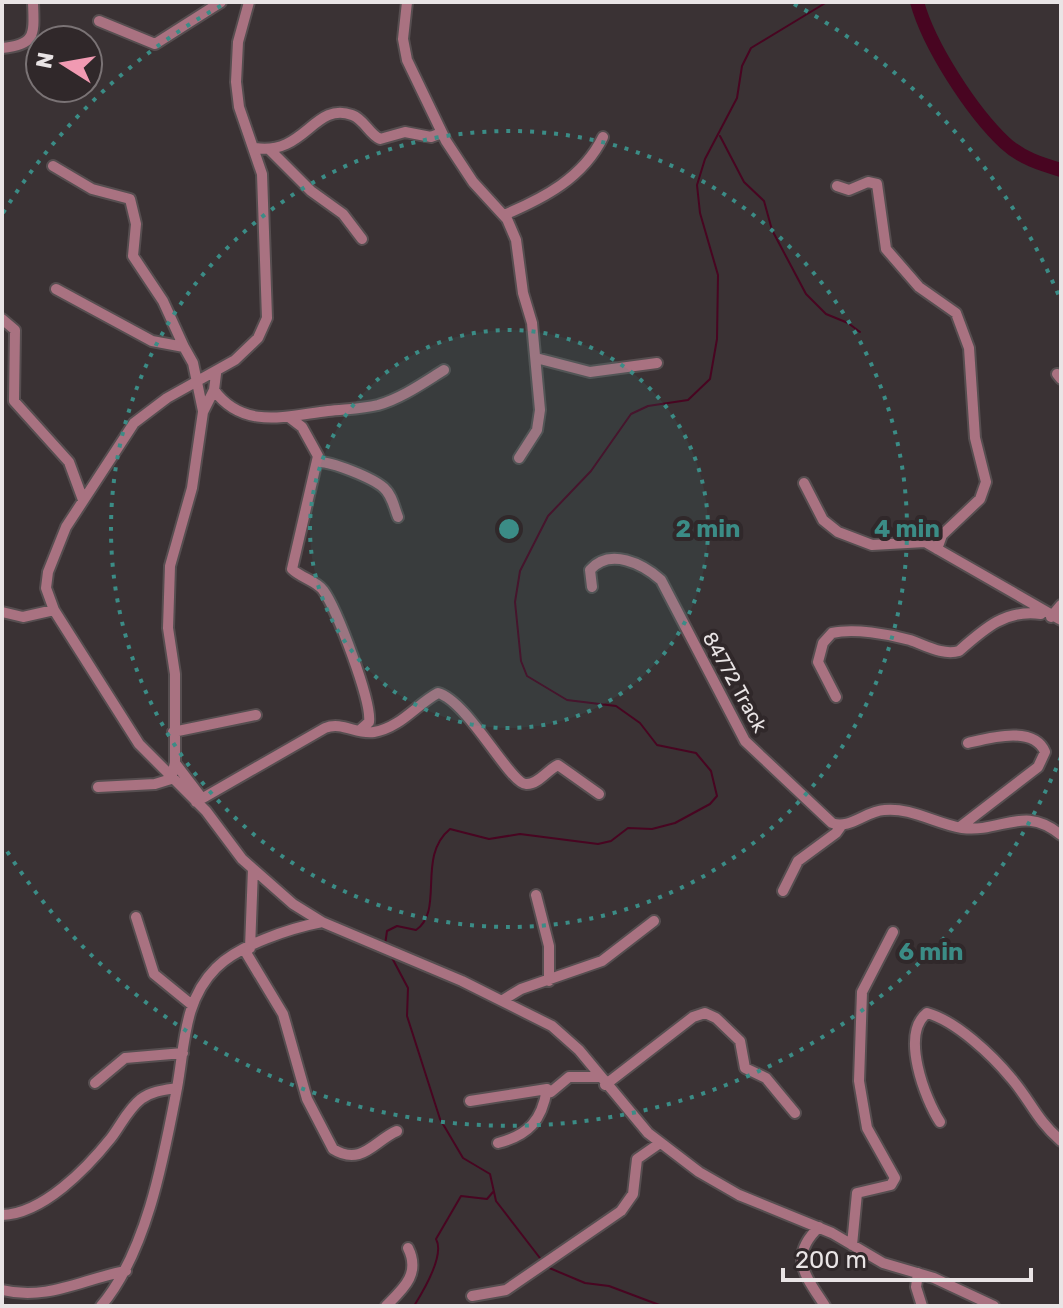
<svg xmlns="http://www.w3.org/2000/svg" width="1063" height="1308" font-family="Rubik,sans-serif">
	<style>
		.lines { fill: none; stroke-linecap: round; stroke-linejoin: round }
		.stream { stroke: #480521; stroke-width: 2 }
		.river { stroke: #480521; stroke-width: 14 }
		.minor-casing { stroke: #564e50; stroke-width: 14 }
		.minor { stroke: #a97281; stroke-width: 10 }
		.ring { fill: none; stroke: #3b8c86; stroke-width: 4; stroke-dasharray: 4 8 }
		.labels { text-anchor: middle; dominant-baseline: central; stroke-width: 8; stroke-linejoin: round; paint-order: stroke }
		.street-label { font-size: 20px; fill: #e9e4e5; stroke: #30282a }
		.centre { fill: #3b8c86; stroke: #30282a; stroke-width: 4 }
		.ring-label { font-size: 24px; text-anchor: middle; font-weight: bold; fill: #3b8c86; stroke: #30282a; stroke-width: 8; stroke-linejoin: round; paint-order: stroke }
	</style>
	<rect width="100%" height="100%" fill="#3a3234"/>
	<g class="lines">
		<path class="stream" d="M720,136L744,182L764,201L772,230L806,294L826,314L848,323L860,332
			M385,945L387,931L397,926L416,930C445,910 416,857 450,829L489,839L520,834L598,844L611,841L628,828L652,829L675,823L710,804L717,796L711,771L696,753L657,745L640,723L616,706L567,700L527,676L521,661L515,602L520,571L548,516L591,471L631,414L648,406L688,400L710,379L717,339L718,275L700,213L697,185L705,159L737,98L742,66L751,48L827,2
			M390,954L408,988L407,1016L440,1119L463,1158L490,1174L496,1201L543,1262
			M547,1267L585,1283L609,1286L662,1306
			M414,1306C424,1290 445,1255 436,1239L461,1196L487,1199L493,1192"/>
		<path class="river" d="M917,2C929,46 972,112 1005,143C1021,158 1041,164 1061,170"/>
		<g class="minor-casing">
			<path id="minor" d="M249,2L238,42L236,82L239,107L262,174L267,318L258,338L235,360L167,398L134,423L66,527L48,572L46,588L54,610L139,744L206,811L242,859L293,904L322,922L462,981L552,1026L579,1050L648,1133L699,1172L739,1195L832,1233L883,1263L934,1278L994,1306
				M407,2L403,39L407,60L446,141L473,182L507,219L516,240L523,293L532,323L540,410L537,430L519,458
				M99,21L155,44L221,2
				M2,48C37,45 34,33 33,2
				M255,148C305,156 314,101 352,115C364,119 369,134 380,139L405,132L431,137L441,133
				M270,150L311,191L343,214L362,239
				M53,166L92,189L130,199L136,224L133,256L163,301L184,347
				M837,186L849,190L868,182L877,184L886,249L919,287L956,313L969,348L975,438L986,482L980,499L942,535L937,549
				M504,215C544,198 583,178 603,137
				M56,289L152,341L184,347L193,363L203,411
				M2,319L15,330L14,401L69,462L83,500
				M536,358L590,372L657,363
				M1057,374L1061,379
				M214,390C243,430 286,416 328,411C345,409 362,409 378,405C402,398 423,383 444,370
				M289,417L302,427L318,456L292,569C301,578 315,580 323,590C337,609 372,702 369,722L359,731
				M317,462C331,461 373,478 384,488C392,495 394,507 398,517
				M804,483L823,520L838,532L872,545L925,542L1061,620
				M592,587L590,570C610,547 643,564 661,580L745,741L832,823C849,830 866,811 884,810C911,807 936,824 962,828C1002,833 1024,804 1061,835
				M2,612L23,617L54,610
				M1051,617L1061,605
				M836,697L818,662L823,643L832,633C854,628 888,634 910,640C925,645 943,656 959,651C985,628 1006,609 1041,614
				M173,732L256,715
				M175,763L201,797
				M98,787L155,784L171,779L175,763V674L168,628L170,566L192,488L203,412L214,390L216,374
				M196,802L325,728C342,721 357,735 374,732C400,728 417,704 438,693C468,701 510,784 526,784C538,785 548,769 558,765L599,794
				M960,827L1038,767L1045,752C1034,725 989,738 968,743
				M783,891L798,861L836,833L841,826
				M536,895L549,946V981
				M136,917L154,974L192,1005
				M250,948L253,869
				M245,951L283,1014L307,1099L333,1149C362,1167 375,1140 397,1131
				M503,1000L521,989L602,961L654,921
				M95,1083L125,1058L183,1053
				M605,1085L693,1017L705,1013L716,1018L740,1041L745,1068L766,1078L795,1113
				M470,1101L547,1089
				M940,1122C925,1099 900,1034 927,1013C956,1021 992,1055 1011,1078C1031,1101 1035,1118 1061,1141
				M498,1143C529,1135 542,1120 547,1089L551,1092L569,1077H600
				M2,1215C43,1214 87,1168 111,1138C121,1125 128,1109 141,1099C152,1091 164,1090 177,1088
				M819,1227C788,1257 805,1275 825,1306
				M852,1245L857,1193L891,1185L895,1178L867,1128L859,1081L862,992L893,932
				M918,1273L916,1287L922,1306
				M2,1290C48,1301 82,1279 126,1271
				M472,1296L506,1290L621,1211L633,1194L637,1159L660,1143
				M101,1306C147,1252 164,1156 177,1088C185,1045 183,1001 216,968C239,945 291,928 322,922
				M386,1306C403,1289 421,1274 408,1248"/>
		</g>
		<use href="#minor" class="minor"/>
	</g>
	<circle cx="509" cy="529" r="199" fill="#3b8c86" fill-opacity=".12"/>
	<g class="ring">
		<circle cx="509" cy="529" r="199"/>
		<circle cx="509" cy="529" r="398"/>
		<path d="M1061 757A597 597 0 0 1 3 845M3 213A597 597 0 0 1 224 4M794 4A597 597 0 0 1 1061 301"/>
	</g>
	<g class="labels">
		<g class="street-label">
			<text transform="translate(735 682) rotate(61)">84772 Track</text>
		</g>
	</g>
	<circle cx="509" cy="529" r="12" class="centre"/>
	<g class="ring-label">
		<text x="708" y="537">2 min</text>
		<text x="907" y="537">4 min</text>
		<text x="931" y="960">6 min</text>
	</g>
	<rect width="1063" height="1308" fill="none" stroke="#e9e4e5" stroke-width="8"/>
	<g transform="translate(64 64) rotate(281)"><circle r="38" fill="#30282a" stroke="#7a7375" stroke-width="2"/>
	<path d="M0-6L14 30L0 20L-14 30Z" fill="#f19ab2"/>
	<text y="-12" font-size="22" font-weight="bold" text-anchor="middle" fill="#e9e4e5">N</text>
	</g>
	<path d="M783 1268v12h248v-12" fill="none" stroke="#e9e4e5" stroke-width="4"/>
	<text x="795" y="1268" font-size="24" fill="#e9e4e5" stroke="#30282a" stroke-width="6" paint-order="stroke">200 m</text>
</svg>
